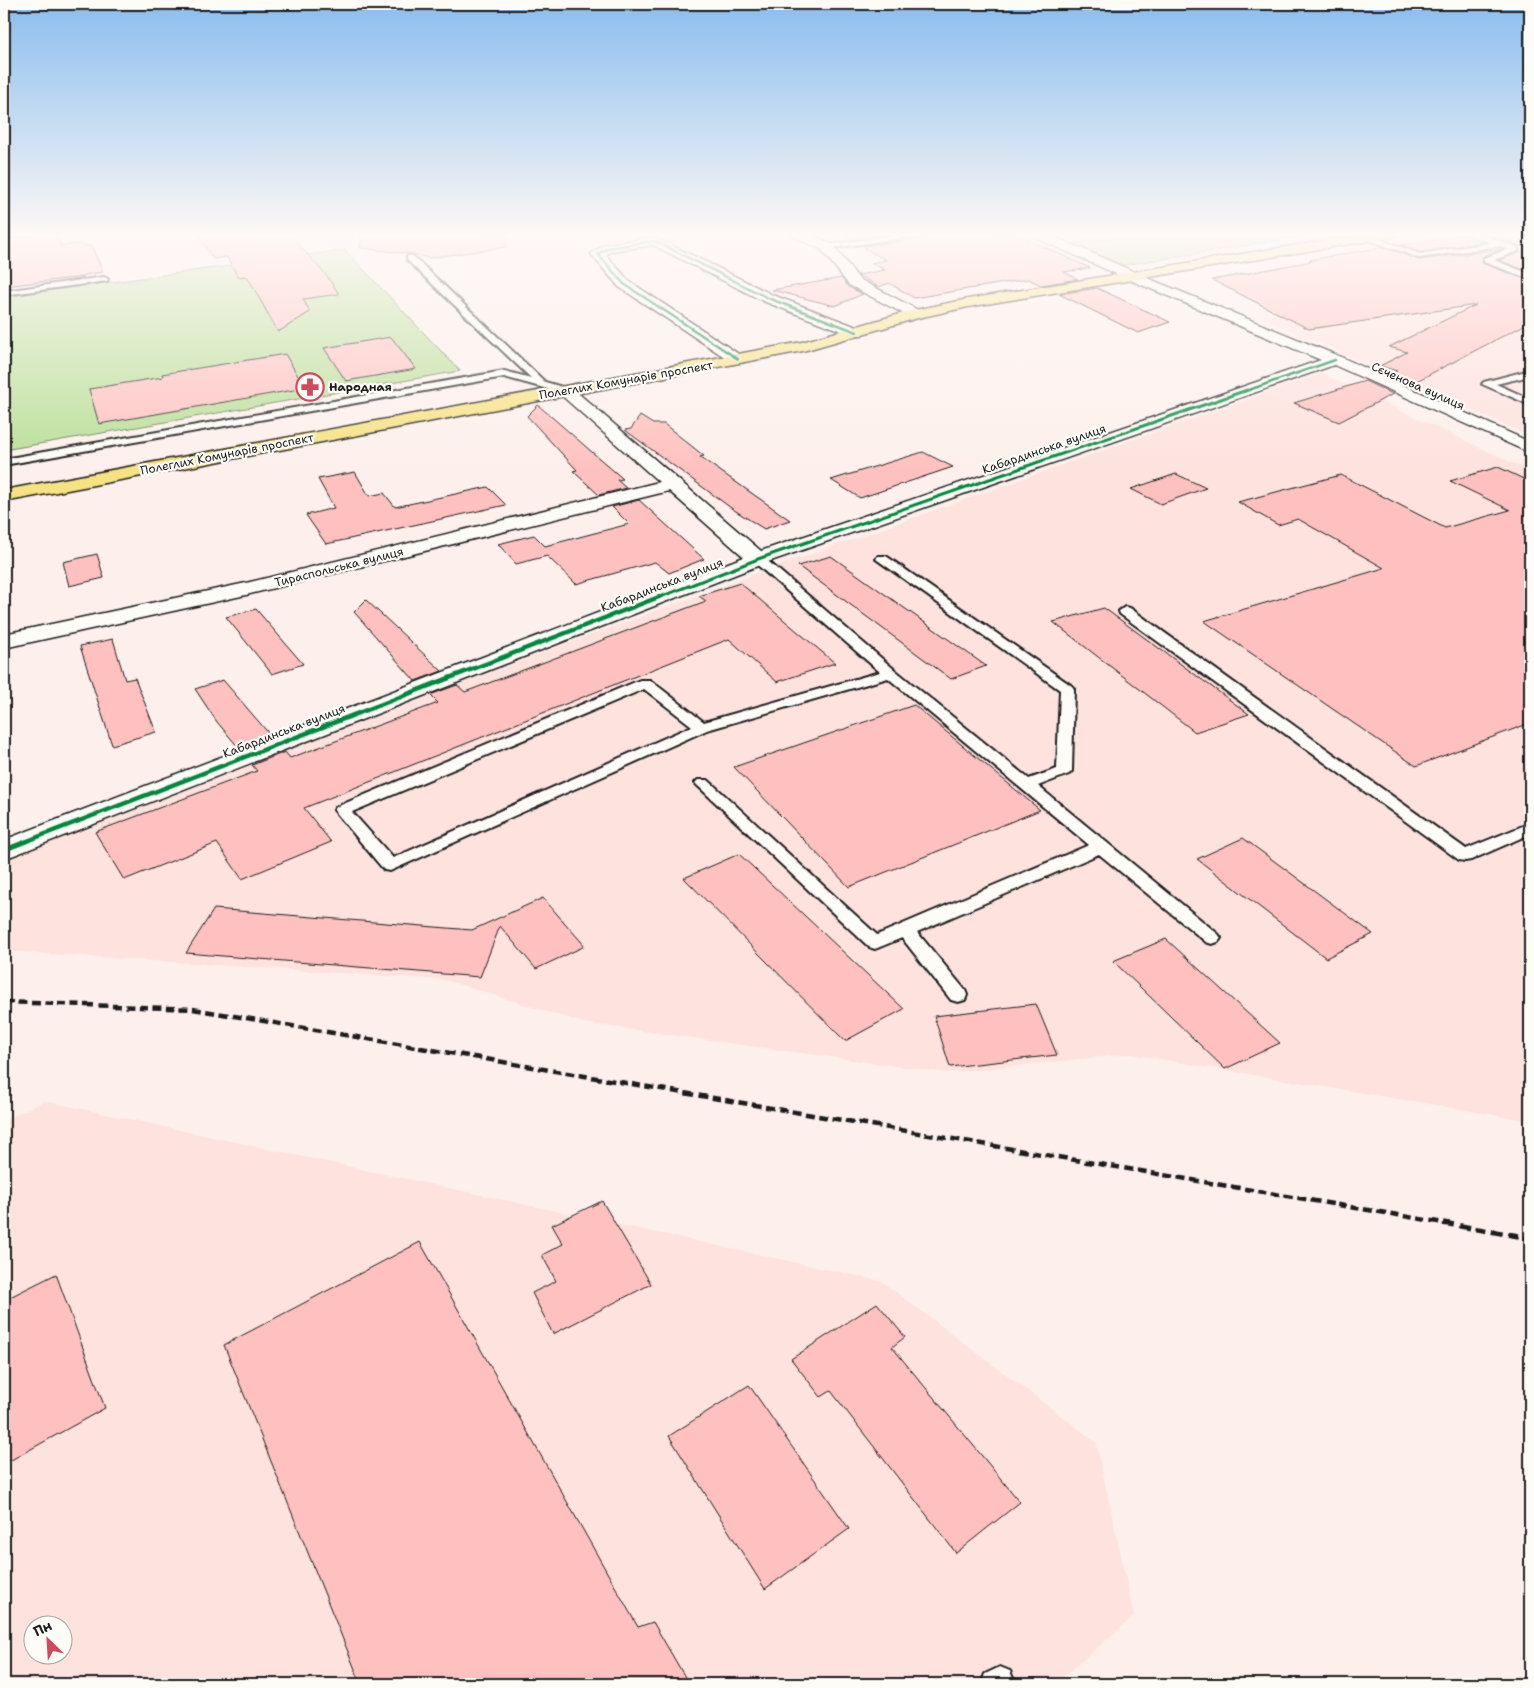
<svg xmlns="http://www.w3.org/2000/svg" width="1534" height="1688" font-family="'Shantell Sans',sans-serif">
	<style>
		.built { fill: #fde2de; fill-rule: evenodd }
		.green { fill: #badf99; stroke: #6b7e5a }
		.building { fill: #fec1bf; stroke: #1c1c1c }
		.lines { fill: none; stroke-linecap: round; stroke-linejoin: round }
		.service-casing { stroke: #1c1c1c; stroke-width: 4 }
		.minor-casing { stroke: #1c1c1c; stroke-width: 3 }
		.tertiary-casing { stroke: #1c1c1c; stroke-width: 3 }
		.primary-casing { stroke: #1c1c1c; stroke-width: 3 }
		.service { fill: #fdfcf7; fill-rule: evenodd }
		.minor { fill: #fdfcf7; fill-rule: evenodd }
		.tertiary { fill: #fdfcf7; fill-rule: evenodd }
		.primary { fill: #f6e281; fill-rule: evenodd }
		.rail-far1 { stroke: #1c1c1c; stroke-width: 4.5; stroke-dasharray: 9 4.5; stroke-linecap: butt }
		.rail { stroke: #1c1c1c; stroke-width: 5.5; stroke-dasharray: 11 5.5; stroke-linecap: butt }
		.cycleway-far2-casing { stroke: #fdfcf7; stroke-width: 4.5 }
		.cycleway-far1-casing { stroke: #fdfcf7; stroke-width: 5 }
		.cycleway-casing { stroke: #fdfcf7; stroke-width: 7 }
		.cycleway-far2 { stroke: #00873e; stroke-width: 2.5 }
		.cycleway-far1 { stroke: #00873e; stroke-width: 3 }
		.cycleway { stroke: #00873e; stroke-width: 4.5 }
		.labels { text-anchor: middle; dominant-baseline: central; stroke-width: 4.5; stroke-linejoin: round; paint-order: stroke }
		.far-street-label { font-size: 12px; fill: #1c1c1c; stroke: #fdfcf7 }
		.far-poi-label { font-size: 12px; font-weight: bold; fill: #1c1c1c; stroke: #fdfcf7; text-anchor: start }
	</style>
	<rect width="100%" height="100%" fill="#fdf0ec"/>
	<filter id="ink" filterUnits="userSpaceOnUse"><feTurbulence type="fractalNoise" baseFrequency=".02" numOctaves="2"/><feDisplacementMap in="SourceGraphic" scale="10" xChannelSelector="R" yChannelSelector="G"/><feConvolveMatrix kernelMatrix="1 2 1 2 8 2 1 2 1" color-interpolation-filters="sRGB"/></filter>
	<g filter="url(#ink)">
		<path class="built" d="M1530,241V436L1260,317L1386,298L1333,273Z
			M1321,373L1530,471V1121L1129,1054L946,1073L584,1023L445,980L4,951V851L761,572Z
			M45,1101L881,1281L1096,1442L1134,1616L1055,1684H4V1120ZM32,1626H62V1656H32Z"/>
		<path class="green" d="M1125,233H1322L1118,266L1072,244L1129,235Z
			M345,250L460,371L4,450V297Z"/>
		<path class="building" d="M30,233H56L61,246L81,243L86,246L91,245L103,272L84,275V277L4,286V239L31,236Z
			M197,233H288L326,275L339,294L303,299L310,312L278,332L247,276L238,277L227,257L213,259Z
			M361,233H506L507,247L428,258L413,254L360,248Z
			M841,233H896L852,239Z
			M929,233H1014L1090,268L1064,272L1078,279L1041,285L1028,279L914,298L889,283L879,287L858,275L885,270L871,263L886,260L864,248H866L863,246L920,239L927,237Z
			M1482,233H1530V272L1499,260L1519,253L1520,246Z
			M1464,234L1484,242L1420,252L1401,245Z
			M1384,247L1419,260L1503,249L1483,256L1482,263L1530,281V322L1409,385L1385,375L1397,371L1380,366L1407,352L1389,347L1476,305L1309,329L1212,280L1312,261L1309,260Z
			M841,278L848,287L863,294L835,306L772,290Z
			M1097,288L1170,322L1138,333L1059,294Z
			M391,337L416,369L346,381L324,348Z
			M285,354L305,388L99,424L89,389L163,377L162,374Z
			M1365,381L1393,394L1339,422L1294,403Z
			M538,405L623,479L617,480L626,488L599,495L573,471L577,470L527,416Z
			M640,416L653,424H664L704,456L700,457L790,520L764,529L731,508L625,430L631,429Z
			M923,452L953,467L860,498L831,480Z
			M1498,467L1530,482V723L1416,766L1204,621L1384,568L1298,519L1278,525L1238,502L1341,475L1445,528L1510,510L1450,481Z
			M355,472L369,496L384,493L395,507L488,487L506,505L326,544L306,515L334,508L318,479Z
			M1176,474L1206,488L1161,504L1131,489Z
			M639,500L704,559L669,573L655,562L576,584L547,556L516,564L498,544L534,535L545,546L629,524L612,507Z
			M97,554L104,578L69,586L63,562Z
			M831,556L986,666L951,679L798,566Z
			M740,583L835,663L777,682L729,639L304,808L331,842L242,879L217,843L124,880L95,832L257,771L252,765L285,752L290,758L438,703L430,695L457,685L465,692L706,601L699,596Z
			M366,600L442,671L415,681L354,612Z
			M1104,608L1249,714L1195,732L1053,622Z
			M256,609L303,664L272,674L226,617Z
			M113,639L125,680L135,678L156,732L112,745L80,646Z
			M223,680L271,736L239,748L217,722L195,689Z
			M914,705L1040,810L849,887L734,767Z
			M1243,838L1373,934L1326,958L1197,859Z
			M739,854L904,1009L845,1041L684,878Z
			M543,898L585,946L536,969L500,926L480,977L186,953L214,909L472,930Z
			M1166,939L1280,1043L1225,1069L1113,961Z
			M1036,1004L1057,1055L950,1067L934,1016Z
			M602,1201L651,1284L553,1334L532,1293L556,1281L542,1255L563,1244L552,1225Z
			M420,1242L638,1627L653,1622L689,1684H361L224,1345Z
			M56,1274L105,1408L4,1464V1300Z
			M877,1303L905,1337L892,1347L1020,1502L956,1553L831,1391L821,1397L791,1359Z
			M749,1385L849,1529L765,1589L669,1436Z"/>
		<g class="lines">
			<g class="service-casing">
				<path id="service" d="M908,233H927L923,235L827,249L823,247L827,245Z
					M1465,233H1476L1518,247V251L1494,260L1530,274V279L1484,262V258L1508,249L1500,246L1419,258L1361,237L1368,235L1420,254L1491,243Z
					M407,256H413L545,382L569,389V393L566,394L504,377L4,465V459L504,371L531,378L407,260Z
					M104,277L108,279L107,281L4,295V291Z
					M1530,370V376L1496,384L1530,399V405L1482,384L1484,382Z
					M758,555L762,556L895,670L1029,779L1057,769L1060,690L876,559L878,556H886L1072,686L1074,689L1072,771L1069,774L1038,786L1218,934L1221,938L1218,942L1212,944L1206,942L1099,854L917,932L965,990L967,995L965,1000L958,1002L951,1000L902,938L875,949L869,947L698,786L695,783L698,780H708L877,935L1089,845L888,678L707,730L390,871L384,870L334,810L336,807L640,680H650L704,722L880,672L754,562L752,559ZM644,689L692,726L393,858L352,812Z
					M1125,607L1130,608L1466,849L1530,823V834L1471,860L1465,861L1459,860L1120,614L1119,611Z
					M1000,1667L1010,1671L1014,1681L1013,1684H981L985,1674Z"/>
			</g>
			<g class="minor-casing">
				<path id="minor" d="M790,233H806L832,244L859,279L920,311L922,314L920,317H910L849,285L822,250L792,236Z
					M914,233H927L925,236L920,237Z
					M655,237L773,295L862,329L864,332L862,335H852L763,301L653,245L612,251L606,255L629,281L746,359L744,362H732L619,287L591,254L603,245Z
					M1130,271L1341,357L1530,442V453L1334,365L765,563L4,859V840L744,557L669,491L246,595L4,648V634L246,583L659,482L560,394L558,391L560,388H572L761,551L1321,360L1125,278L1123,275L1125,272Z"/>
			</g>
			<g class="tertiary-casing">
				<path id="tertiary" d="M1030,233H1046L1135,272L1137,275L1135,278H1125L1032,236Z"/>
			</g>
			<g class="primary-casing">
				<path id="primary" d="M1370,233H1399L1393,237L968,307L918,318L803,351L4,502V490L802,342L910,311L968,299Z"/>
			</g>
			<use href="#service" class="service"/>
			<use href="#minor" class="minor"/>
			<use href="#tertiary" class="tertiary"/>
			<use href="#primary" class="primary"/>
			<path class="rail-far1" d="M4,1002L193,1009L1450,1224"/>
			<path class="rail" d="M1443,1223L1530,1238"/>
			<g class="cycleway-far2-casing">
				<path id="cycleway-far2" d="M738,359L624,284L598,254L608,248L655,241L768,298L857,332
					M1243,392L1335,360"/>
			</g>
			<g class="cycleway-far1-casing">
				<path id="cycleway-far1" d="M655,599L758,559L1247,390"/>
			</g>
			<g class="cycleway-casing">
				<path id="cycleway" d="M4,850L659,597"/>
			</g>
			<use href="#cycleway-far2" class="cycleway-far2"/>
			<use href="#cycleway-far1" class="cycleway-far1"/>
			<use href="#cycleway" class="cycleway"/>
		</g>
	</g>
	<linearGradient id="sky" x2="0" y2="1"><stop stop-color="#8abdee"/><stop offset="0.5" stop-color="#fef8f6"/><stop offset="1" stop-color="#fef8f6" stop-opacity="0"/></linearGradient>
	<rect width="1534" height="469" fill="url(#sky)"/>
	<defs>
		<g id="pharmacy-ring" transform="scale(1.4375)"><circle r="9.5" fill="#fdfcf7" stroke="#d1495b" stroke-width="1.5"/><path d="M-2-6h4v4h4v4h-4v4h-4v-4h-4v-4h4Z" fill="#d1495b"/></g>
	</defs>
	<g fill-rule="evenodd">
		<use href="#pharmacy-ring" x="310" y="387"/>
	</g>
	<g class="labels">
		<g class="far-street-label">
			<text transform="translate(626 380) rotate(-10)">Полеглих Комунарів проспект</text>
			<text transform="translate(1418 386) rotate(24)">Сєченова вулиця</text>
			<text transform="translate(1044 449) rotate(-19)">Кабардинська вулиця</text>
			<text transform="translate(227 454) rotate(-11)">Полеглих Комунарів проспект</text>
			<text transform="translate(339 567) rotate(-14)">Тираспольська вулиця</text>
			<text transform="translate(662 585) rotate(-21)">Кабардинська вулиця</text>
			<text transform="translate(284 731) rotate(-21)">Кабардинська вулиця</text>
		</g>
		<g class="far-poi-label">
			<text x="329" y="387">Народная</text>
		</g>
	</g>
	<rect width="1534" height="1688" fill="none" stroke="#fdfcf7" stroke-width="20"/>
	<rect x="10" y="10" width="1514" height="1668" fill="none" stroke="#1c1c1c" stroke-width="2" filter="url(#ink)"/>
	<g transform="translate(48 1640) rotate(335)"><circle r="24" fill="#fdfcf7" stroke="#a3a29f"/>
	<path d="M0-4L9 19L0 12L-9 19Z" fill="#d1495b"/>
	<text y="-8" font-size="14" font-weight="bold" text-anchor="middle" fill="#1c1c1c">Пн</text>
	</g>
</svg>
